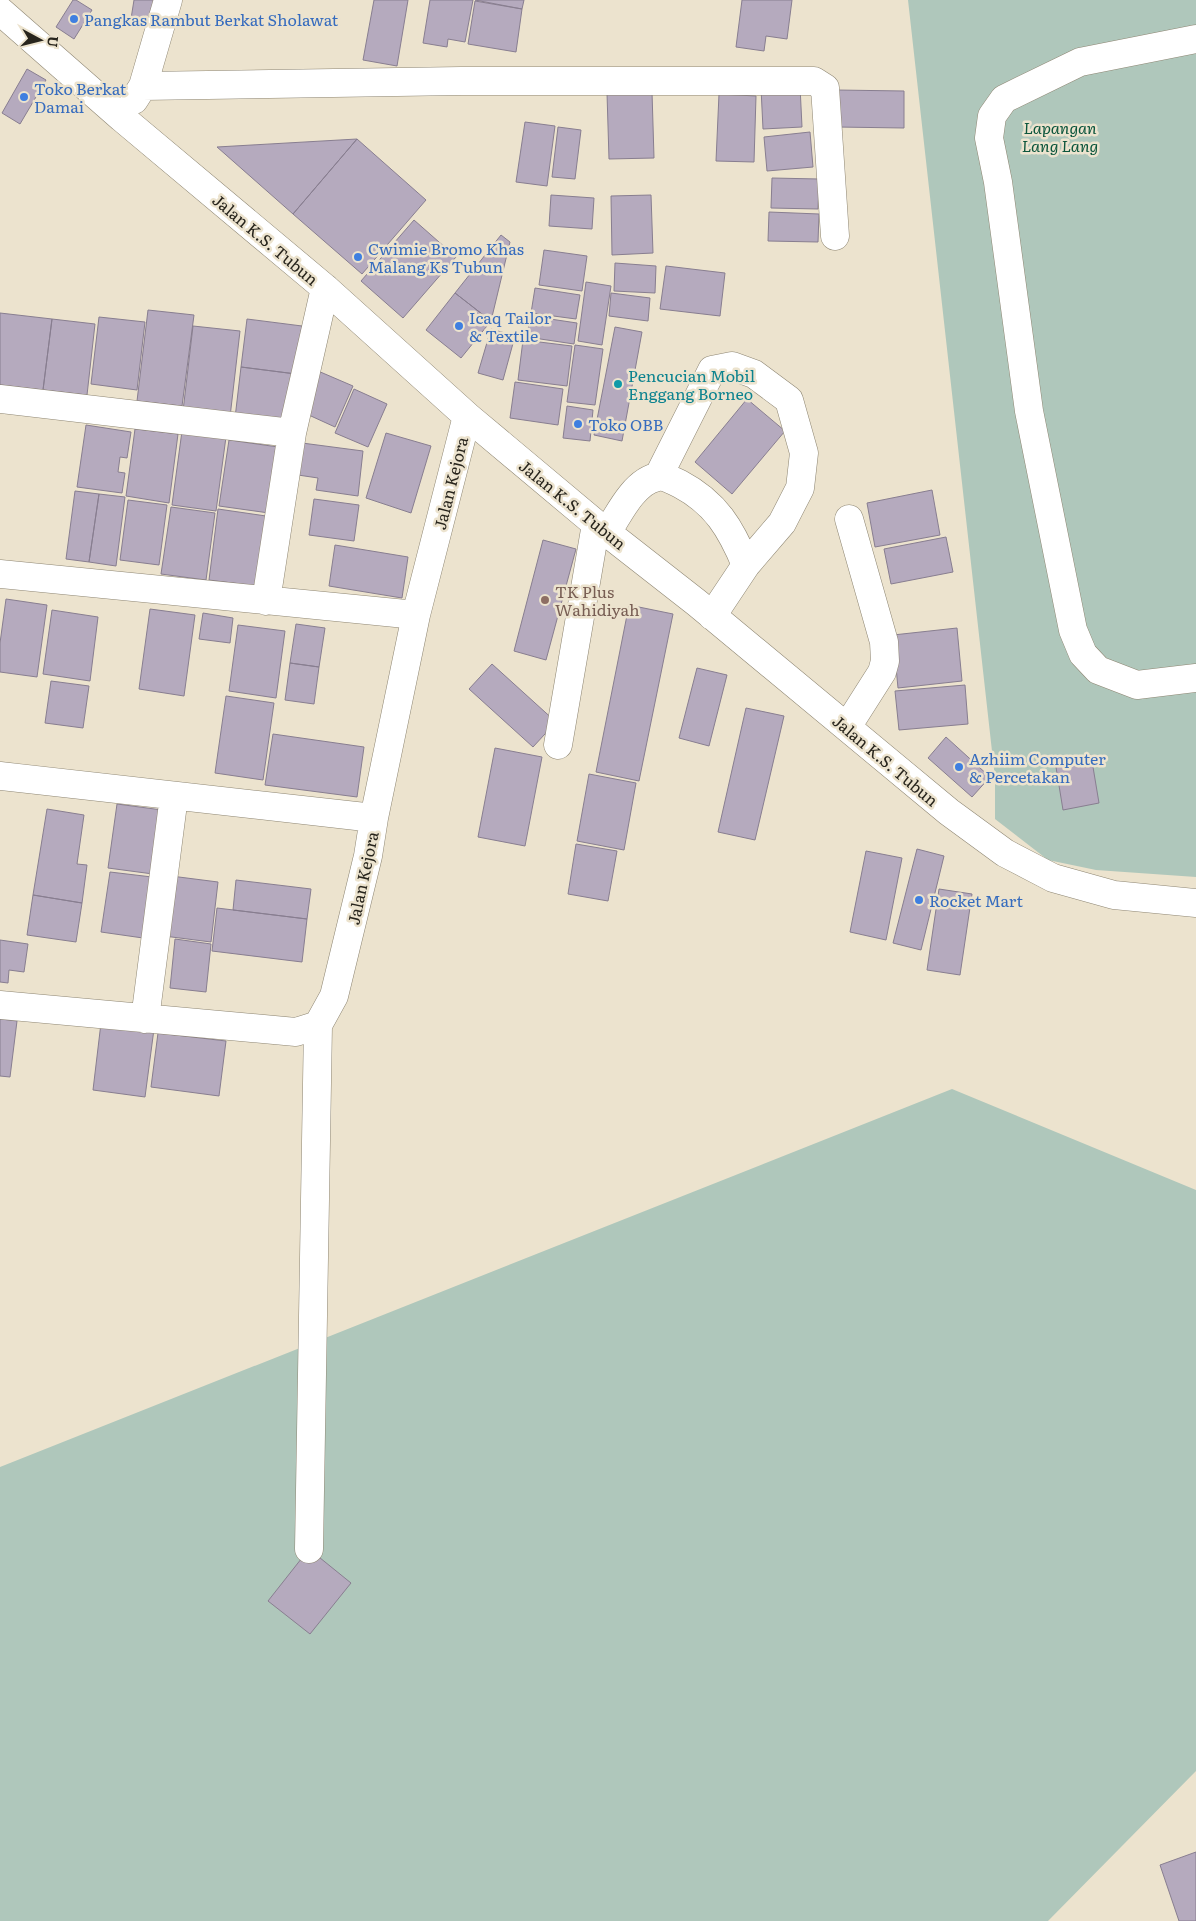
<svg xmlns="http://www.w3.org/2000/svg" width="1196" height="1921" font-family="Literata,serif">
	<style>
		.green { fill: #afc7bb }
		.building { fill: #b5aabe; stroke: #887e90 }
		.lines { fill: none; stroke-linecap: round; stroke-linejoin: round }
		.minor-casing { stroke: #8e8673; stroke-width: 29 }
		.minor { stroke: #fff; stroke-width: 28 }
		.shop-dot { fill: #3f7fe0; stroke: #ece3ce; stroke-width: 2 }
		.culture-dot { fill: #0f9aa8; stroke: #ece3ce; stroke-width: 2 }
		.education-dot { fill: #8d6e63; stroke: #ece3ce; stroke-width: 2 }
		.labels { text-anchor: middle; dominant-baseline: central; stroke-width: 5; stroke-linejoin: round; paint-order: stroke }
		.shop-label { font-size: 16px; fill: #366cbe; stroke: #ece3ce; text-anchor: start }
		.park-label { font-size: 16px; font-style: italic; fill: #0b553c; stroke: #ece3ce }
		.street-label { font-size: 16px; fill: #28251d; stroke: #ece3ce }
		.culture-label { font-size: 16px; fill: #0d838f; stroke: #ece3ce; text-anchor: start }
		.education-label { font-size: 16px; fill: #785e54; stroke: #ece3ce; text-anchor: start }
	</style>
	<rect width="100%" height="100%" fill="#ece3ce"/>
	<path class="green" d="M908,0H1196V877L1096,870L1048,860L995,819V778Z
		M952,1089L1196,1190V1771L1048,1921H0V1467Z"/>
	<path class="building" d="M73,0H76L92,10L74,39L56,27Z
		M134,0H157L153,29L130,25Z
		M374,0H408L397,66L363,60Z
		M430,0H473L465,42L448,39L447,47L423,43Z
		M475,0H524L522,9Z
		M742,0H792L787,39L766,36L764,51L736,47Z
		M475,1L522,9L516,52L468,44Z
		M27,69L46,80L20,124L2,113Z
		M800,86L802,127L763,129L761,88Z
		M837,90L904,91V128L837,127Z
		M652,92L654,158L609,159L607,93Z
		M719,94L756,96L754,162L716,161Z
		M525,122L555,126L547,186L516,182Z
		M558,127L581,130L575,179L552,177Z
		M810,132L813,167L767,171L764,137Z
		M357,139L426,200L362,274L293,214Z
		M357,139L293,214L217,147Z
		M772,178L819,179L818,209L771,208Z
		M551,195L594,198L592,229L549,226Z
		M651,195L653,253L612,255L611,196Z
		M769,212L819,214L818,242L768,241Z
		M414,220L456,257L403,318L361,281Z
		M501,235L510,242L491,321L455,293Z
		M544,250L587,256L582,291L539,285Z
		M615,263L656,266L655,293L614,291Z
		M666,266L725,273L720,316L660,309Z
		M586,282L611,286L602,345L578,341Z
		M535,288L580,295L576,319L531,313Z
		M455,293L491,321L461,358L426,330Z
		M611,293L650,298L648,321L609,316Z
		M148,310L194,315L182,406L137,401Z
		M0,313L52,319L43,390L0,385Z
		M530,316L577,323L574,344L527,337Z
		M99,317L145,322L137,390L91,384Z
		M52,319L95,324L87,395L43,390Z
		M247,319L302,326L296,374L241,367Z
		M193,326L240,331L230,417L183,411Z
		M615,327L642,332L622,441L594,435Z
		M491,329L515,336L503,380L478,373Z
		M523,340L572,346L567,386L518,380Z
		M575,345L603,349L595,405L567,402Z
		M241,367L296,374L290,425L235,418Z
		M318,371L353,386L335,427L300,411Z
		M515,382L563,389L558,425L510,418Z
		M354,389L387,404L368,447L335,433Z
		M747,399L785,431L732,494L695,462Z
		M567,406L593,410L590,441L563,438Z
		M86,425L131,432L127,458L120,457L118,472L125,473L122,493L77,487Z
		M135,429L178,434L169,503L126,496Z
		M182,431L226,437L216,511L172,505Z
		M386,433L431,446L411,513L366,498Z
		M229,440L278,447L269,513L219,506Z
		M302,443L363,451L358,496L316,490L318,478L298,475Z
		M932,490L940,535L875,547L867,503Z
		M75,491L99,494L89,562L66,559Z
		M99,494L125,497L116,566L89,562Z
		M314,499L359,505L354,541L309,535Z
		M128,500L167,505L159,565L120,560Z
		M171,507L215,513L206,580L161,574Z
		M218,509L266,516L256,586L209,580Z
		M946,537L953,572L891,584L884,549Z
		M543,540L576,549L546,660L514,651Z
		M335,545L408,557L402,598L329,586Z
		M6,599L47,605L37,677L0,672V643Z
		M629,605L673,614L639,781L596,772Z
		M150,609L195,615L184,696L139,689Z
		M52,610L98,617L90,681L43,674Z
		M203,613L233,618L230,643L199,639Z
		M296,624L325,628L319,667L290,663Z
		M238,625L285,631L276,698L229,691Z
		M957,628L962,681L898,688L893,635Z
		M290,663L319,667L314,704L285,700Z
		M492,664L556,722L533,747L469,689Z
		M697,668L727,675L709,746L679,738Z
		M51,681L89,686L83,728L45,723Z
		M965,685L968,724L899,730L895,691Z
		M226,696L274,703L263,780L215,773Z
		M746,708L784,716L755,840L718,832Z
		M273,734L364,747L357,797L265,785Z
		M946,737L990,777L972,797L928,758Z
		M495,748L542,757L525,846L478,837Z
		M1091,755L1099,803L1063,810L1055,761Z
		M589,774L636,783L624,850L577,841Z
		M117,804L162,810L153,874L108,868Z
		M47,809L84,815L77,864L87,865L82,903L33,895Z
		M576,844L617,851L608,901L568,894Z
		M917,849L944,856L921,950L893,943Z
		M866,851L902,858L886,940L850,932Z
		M110,872L152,877L143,938L101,932Z
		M171,876L218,882L211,942L164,936Z
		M236,880L311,889L307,919L233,910Z
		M939,889L972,894L960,975L927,970Z
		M33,895L82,903L76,942L27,935Z
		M217,908L307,919L302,962L212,951Z
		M175,939L211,944L206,992L170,988Z
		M0,940L28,944L24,972L9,970L8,983L0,982Z
		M0,1019L17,1021L10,1077L0,1076Z
		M101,1023L154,1029L145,1097L93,1090Z
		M158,1033L226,1041L219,1096L151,1087Z
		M309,1549L351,1583L310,1634L268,1601Z
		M1196,1852V1921H1179L1160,1865Z"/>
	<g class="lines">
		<g class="minor-casing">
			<path id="minor" d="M0,11L122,118L325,288L467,416L596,524L697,603L949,812L1005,853L1053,878L1114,895L1196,903
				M1196,39L1080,62L1004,99L992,116L989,138L998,182L1029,411L1073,630L1083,654L1098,670L1137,685L1196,678
				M143,86L461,81H814L825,88L835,236
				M134,100L143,86L168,0
				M0,399L292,433
				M658,477L712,370L732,366L754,374L789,400L804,453L800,488L782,523L746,565
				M607,533C618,515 635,480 658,477C664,476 674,481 680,484C716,503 731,529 746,565L712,616
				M0,574L416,615
				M266,601L292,433L325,288
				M847,727L882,672L885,661L884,642L849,519
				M558,745L596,524
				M0,776L374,818
				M0,1005L296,1032L318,1025L334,996L368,856L374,818L416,615L467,416
				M145,1019L174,796
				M309,1549L318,1025"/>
		</g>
		<use href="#minor" class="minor"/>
	</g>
	<g class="shop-dot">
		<circle cx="74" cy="19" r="5"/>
		<circle cx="24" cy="97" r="5"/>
		<circle cx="358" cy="257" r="5"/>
		<circle cx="459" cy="326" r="5"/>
		<circle cx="578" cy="424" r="5"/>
		<circle cx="959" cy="767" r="5"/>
		<circle cx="919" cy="900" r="5"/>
	</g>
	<circle class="culture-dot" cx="618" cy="384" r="5"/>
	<circle class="education-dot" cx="545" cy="600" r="5"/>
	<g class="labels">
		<g class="shop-label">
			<text x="84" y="19">Pangkas Rambut Berkat Sholawat</text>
			<text x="34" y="88">Toko Berkat<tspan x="34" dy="18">Damai</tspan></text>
			<text x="368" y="248">Cwimie Bromo Khas<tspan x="368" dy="18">Malang Ks Tubun</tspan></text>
			<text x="469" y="317">Icaq Tailor<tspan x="469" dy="18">&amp; Textile</tspan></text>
			<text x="588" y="424">Toko OBB</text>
			<text x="969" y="758">Azhiim Computer<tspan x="969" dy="18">&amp; Percetakan</tspan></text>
			<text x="929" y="900">Rocket Mart</text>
		</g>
		<g class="park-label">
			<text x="1060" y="127">Lapangan<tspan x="1060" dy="18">Lang Lang</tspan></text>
		</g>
		<g class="street-label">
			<text transform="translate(266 239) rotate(40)">Jalan K.S. Tubun</text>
			<text transform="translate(450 483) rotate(-76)">Jalan Kejora</text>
			<text transform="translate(573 504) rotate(39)">Jalan K.S. Tubun</text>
			<text transform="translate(886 760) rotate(40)">Jalan K.S. Tubun</text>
			<text transform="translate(362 878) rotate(-78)">Jalan Kejora</text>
		</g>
		<g class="culture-label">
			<text x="628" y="375">Pencucian Mobil<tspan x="628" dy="18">Enggang Borneo</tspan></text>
		</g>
		<g class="education-label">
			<text x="555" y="591">TK Plus<tspan x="555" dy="18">Wahidiyah</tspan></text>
		</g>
	</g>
	<g transform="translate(40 40) rotate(97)" stroke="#ece3ce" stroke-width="4" paint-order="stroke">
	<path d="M0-4L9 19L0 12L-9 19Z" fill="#28251d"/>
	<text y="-8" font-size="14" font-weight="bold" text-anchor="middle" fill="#28251d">U</text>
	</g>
</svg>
